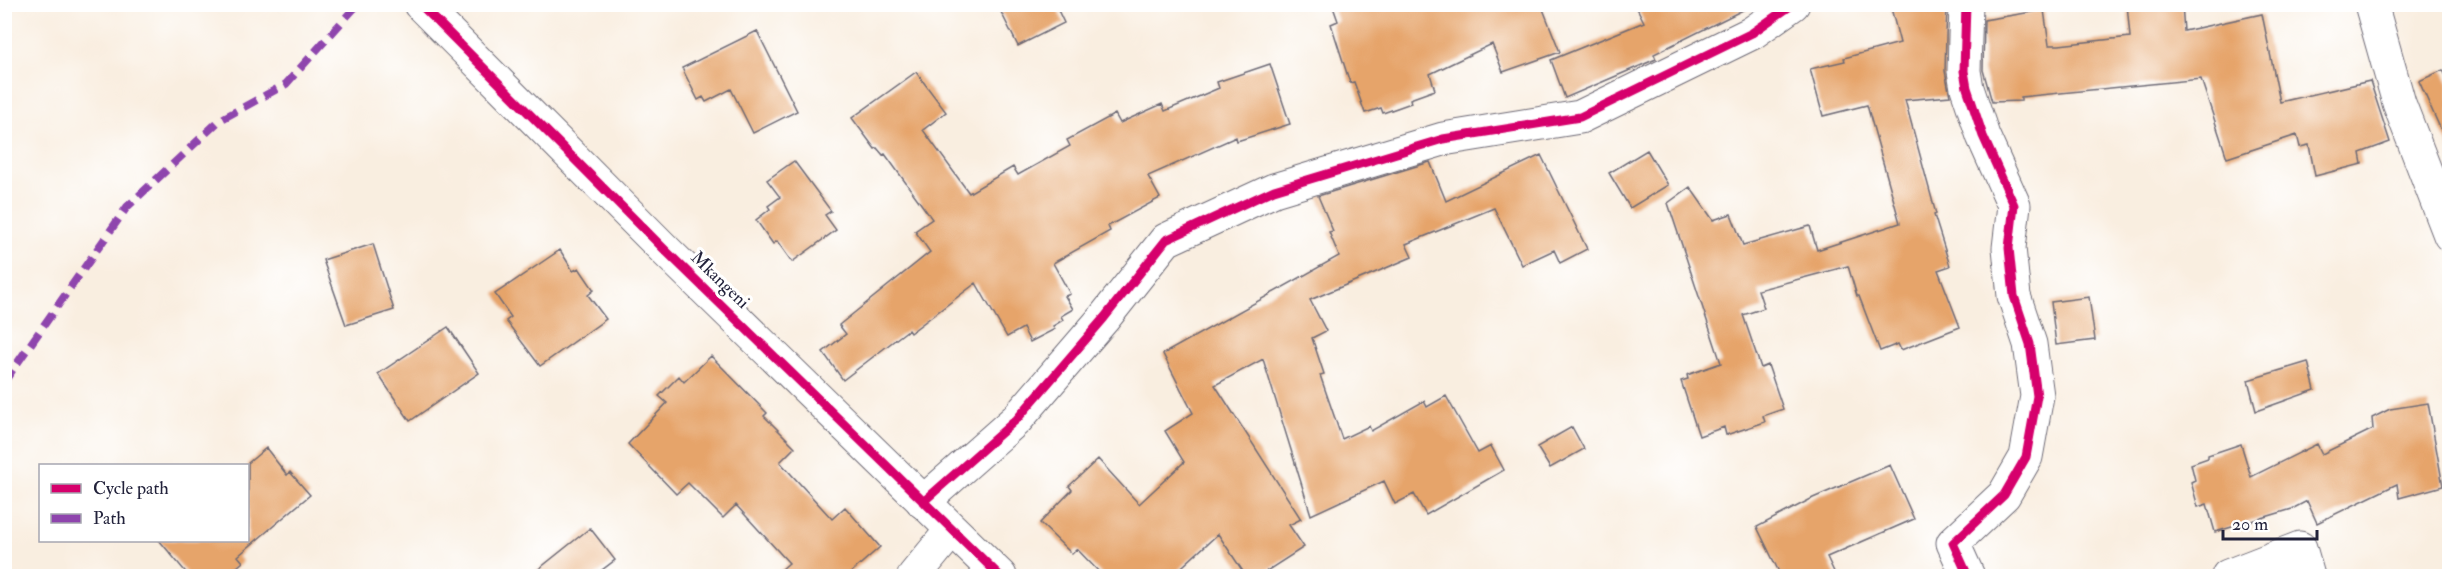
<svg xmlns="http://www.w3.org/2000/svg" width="2454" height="581" font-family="'IM FELL Double Pica',serif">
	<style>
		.building { fill: #e6a46a }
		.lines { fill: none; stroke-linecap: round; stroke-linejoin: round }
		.minor-casing { stroke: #6d6975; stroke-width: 35 }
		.tertiary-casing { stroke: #6d6975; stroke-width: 35 }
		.minor { stroke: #fff; stroke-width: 33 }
		.tertiary { stroke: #fff; stroke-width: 33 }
		.quiet { stroke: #8e44ad; stroke-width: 8; stroke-dasharray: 15 8; stroke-linecap: butt }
		.cycleway-casing { stroke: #fff; stroke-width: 13 }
		.cycleway { stroke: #d6006c; stroke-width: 9 }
		.labels { text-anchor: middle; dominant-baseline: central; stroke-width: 6; stroke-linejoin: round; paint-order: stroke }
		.street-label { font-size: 18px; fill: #22223b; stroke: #fff }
	</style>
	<rect width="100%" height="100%" fill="#fff"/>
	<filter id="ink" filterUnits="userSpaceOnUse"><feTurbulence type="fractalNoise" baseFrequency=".0167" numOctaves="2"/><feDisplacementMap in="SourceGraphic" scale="12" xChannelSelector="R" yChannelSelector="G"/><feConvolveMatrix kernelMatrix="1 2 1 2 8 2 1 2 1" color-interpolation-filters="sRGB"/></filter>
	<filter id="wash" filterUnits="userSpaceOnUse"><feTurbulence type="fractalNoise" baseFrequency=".008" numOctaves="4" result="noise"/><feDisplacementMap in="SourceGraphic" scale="24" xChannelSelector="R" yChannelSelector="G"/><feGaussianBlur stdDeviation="1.35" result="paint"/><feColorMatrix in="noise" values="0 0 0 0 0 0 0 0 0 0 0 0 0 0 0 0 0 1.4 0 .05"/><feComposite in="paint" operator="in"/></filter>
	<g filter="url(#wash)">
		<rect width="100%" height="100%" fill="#f9eee0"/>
		<g id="blocks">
			<path class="building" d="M997,4H1055L1064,23L1018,46Z
				M1332,4H1541L1560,52L1503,72L1492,44L1430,74L1435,90L1410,99L1411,103L1383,113L1381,108L1365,113L1354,82L1350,83L1331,24L1338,21Z
				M1635,4H1755L1654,54L1656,59L1565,98L1551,60L1644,22Z
				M1890,4H1947L1945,71L1950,96L1905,100L1936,214L1934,215L1950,266L1938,270L1960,327L1901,350L1898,344L1880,351L1859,296H1857L1848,266L1758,290L1764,308L1743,315L1761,368L1768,365L1783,409L1763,416L1765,422L1726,435L1724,427L1699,436L1681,381L1688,379L1687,375L1721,363L1668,203L1690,187L1713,220L1731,214L1743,245L1810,226L1817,250L1900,223L1867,105L1823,116L1810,69L1845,61L1844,58L1900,43Z
				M2127,4H2182L2184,31L2262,14L2280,102L2370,81L2390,142L2360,153L2362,164L2315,176L2309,145L2300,147L2297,135L2227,158L2201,79L2021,97V101L1992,102L1983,70L1984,20L2044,10L2049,45H2059L2130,37Z
				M757,31L797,111L753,133L731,89L706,102L703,97L698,100L682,68Z
				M1270,64L1290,124L1237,141L1236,137L1148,176L1160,198L1108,226L1110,231L1053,263L1070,294L1065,296L1073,309L1061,316L1063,320L1053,326L1055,329L1030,342L1023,328L1007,337L976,283L910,333L908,330L843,380L823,352L846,334L839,325L930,252L915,231L932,219L885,154L883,155L877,148L875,149L852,118L916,72L946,112L923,130L969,193L1013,167L1018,175L1070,146L1067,140L1115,114L1120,123L1162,104L1165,111L1219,88L1217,82Z
				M2443,70L2450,84V150L2419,81Z
				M1647,150L1668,185L1630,208L1609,173Z
				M1541,155L1587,249L1560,263L1554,250L1522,265L1494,208L1406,244L1412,257L1310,300L1326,331L1312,338L1324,374L1320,375L1342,439L1369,426L1371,431L1424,401L1427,407L1446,396L1478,453L1491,446L1504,470L1426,515L1414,494L1395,504L1384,481L1311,515L1263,359L1215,385L1301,519L1289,525L1304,547L1259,576H1246L1218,534L1172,576H1103L1077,549L1072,554L1040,523L1072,490L1069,486L1098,459L1139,504L1184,462L1165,431L1193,413L1163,354L1339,256L1329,232L1333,231L1318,196L1430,162L1446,201Z
				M794,161L831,211L825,215L836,230L792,262L777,241L773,244L756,220L770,209L768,206L780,197L767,180Z
				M373,244L394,310L346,325L323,260Z
				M560,250L573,271L579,268L594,290L588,295L606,319L540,366L506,321L511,317L495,294Z
				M2089,297L2095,340L2056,345L2051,302Z
				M448,327L479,373L410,421L378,374Z
				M711,356L767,413L764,416L795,447L780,462L832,519L845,507L880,547L847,576H774L789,563L736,505L723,518L688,483L676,494L628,444L667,403L659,396L679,376L684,382Z
				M2308,362L2315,390L2256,411L2248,380Z
				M2428,403L2443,486L2399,498L2397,484L2317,523L2307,501L2292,509L2215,532L2207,504L2198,507L2191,482L2195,480L2191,464L2208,458V455L2241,444L2251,477L2317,444L2322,454L2373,429L2372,418L2390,409Z
				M1572,427L1584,449L1550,468L1537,447Z
				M266,448L287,475L290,472L310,495L238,556L243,562L226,576H189L159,540H248V463Z
				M1890,465L1914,519L1827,557L1836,576H1781L1757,527L1813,498Z
				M590,528L615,560L594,576H530Z"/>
		</g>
	</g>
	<g filter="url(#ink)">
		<use href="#blocks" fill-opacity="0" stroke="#6d6975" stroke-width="1.5"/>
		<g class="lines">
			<g class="minor-casing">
				<path id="minor" d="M1966,4L1964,71L1967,88L1983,136L2014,205L2009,248L2014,296L2030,344L2037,396L2026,457L2004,495L1953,543L1968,576
					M2371,4L2399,103L2450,235
					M923,502L1017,419L1104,318L1166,240L1274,190L1443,139L1580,117L1752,33L1793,4
					M914,576L951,531
					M2228,576L2300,548L2308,576"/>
			</g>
			<g class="tertiary-casing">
				<path id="tertiary" d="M420,4L666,251L1000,576"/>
			</g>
			<use href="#minor" class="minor"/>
			<use href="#tertiary" class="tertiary"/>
			<path class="quiet" d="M4,382L127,207L220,120L286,84L358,4"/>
			<g class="cycleway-casing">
				<path id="cycleway" d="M420,4L666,251L1000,576
					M1966,4L1964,71L1967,88L1983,136L2014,205L2009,248L2014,296L2030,344L2037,396L2026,457L2004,495L1953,543L1968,576
					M923,502L1017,419L1104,318L1166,240L1274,190L1443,139L1580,117L1752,33L1793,4"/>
			</g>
			<use href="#cycleway" class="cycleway"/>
		</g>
	</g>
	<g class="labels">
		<g class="street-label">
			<text transform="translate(720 280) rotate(44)">Mkangeni</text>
		</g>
	</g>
	<rect width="2454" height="581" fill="none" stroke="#fff" stroke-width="24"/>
	<rect x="39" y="464" width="210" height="78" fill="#ffffff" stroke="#a7a7b1" stroke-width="1.5"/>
	<rect x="51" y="484" width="30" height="9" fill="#d6006c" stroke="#a7a7b1" stroke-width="1.5"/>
	<text x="93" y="494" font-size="18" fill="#22223b">Cycle path</text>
	<rect x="51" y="514" width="30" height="9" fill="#8e44ad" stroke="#a7a7b1" stroke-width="1.5"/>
	<text x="93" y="524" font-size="18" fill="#22223b">Path</text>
	<path d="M2223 530v9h94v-9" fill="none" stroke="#22223b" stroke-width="3"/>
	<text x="2232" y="530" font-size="18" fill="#22223b" stroke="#ffffff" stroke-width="4.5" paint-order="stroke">20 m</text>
</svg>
